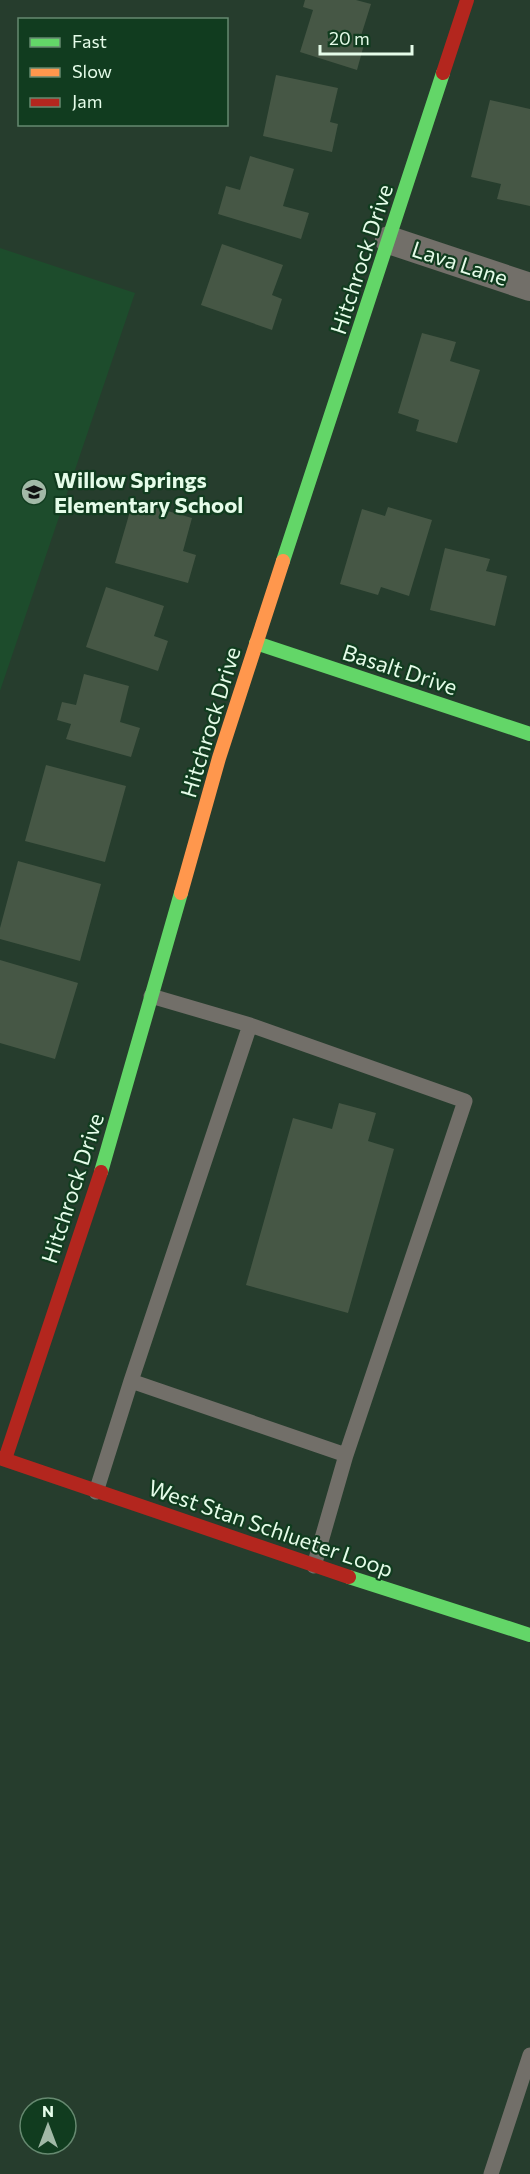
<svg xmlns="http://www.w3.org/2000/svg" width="530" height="2174" font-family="Commissioner,sans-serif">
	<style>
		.built { fill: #1d4c2c }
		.building { fill: #465745 }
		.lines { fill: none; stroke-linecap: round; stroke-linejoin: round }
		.lane { stroke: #726f69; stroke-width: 15 }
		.street { stroke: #726f69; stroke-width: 28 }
		.fast { stroke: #63d668; stroke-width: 14 }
		.slow { stroke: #ff974d; stroke-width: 14 }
		.jam { stroke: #b3261e; stroke-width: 14 }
		.labels { text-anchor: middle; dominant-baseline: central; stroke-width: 4.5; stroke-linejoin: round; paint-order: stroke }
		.street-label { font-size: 22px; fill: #e5fce9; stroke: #113c1f }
		.poi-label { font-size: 22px; font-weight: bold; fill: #e5fce9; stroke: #113c1f; text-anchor: start }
	</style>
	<rect width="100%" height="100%" fill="#263d2d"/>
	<path class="built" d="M0,248L135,293L0,691Z"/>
	<path class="building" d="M305,0H356L371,4L360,39L365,41L357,70L300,52L313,10L303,7Z
		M276,75L338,88L330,122L338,124L332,152L263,136Z
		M490,100L530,109V206L497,199L501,184L471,177Z
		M250,156L294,169L283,206L309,213L301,239L218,214L226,186L240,190Z
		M222,244L283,265L272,295L282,299L272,330L201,305Z
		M422,333L456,342L450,361L480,370L457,443L416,431L419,420L398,413Z
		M133,501L192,518L183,551L196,555L188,583L115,563Z
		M388,507L432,520L409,596L381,587L378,595L340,584L362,509L385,516Z
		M445,548L490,559L486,571L507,576L495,626L430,610Z
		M106,587L164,606L154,636L168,641L158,671L86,647Z
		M84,674L129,686L120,722L140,728L131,757L66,739L71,724L57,720L62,702L76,705Z
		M46,765L126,786L105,862L25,841Z
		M18,861L101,884L80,961L0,939V928Z
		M0,960L78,983L55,1059L0,1043Z
		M339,1103L376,1113L368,1141L394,1149L348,1313L246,1285L293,1118L332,1129Z"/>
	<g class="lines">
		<path class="lane" d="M151,996L250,1025
			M131,1381L346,1455
			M96,1492L131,1381L250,1025L465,1101L346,1455L314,1566
			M491,2174L530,2055"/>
		<path class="street" d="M389,240L530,287"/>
		<path class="fast" d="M283,561L443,73
			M256,643L530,734
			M101,1172L181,893
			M349,1577L530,1635"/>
		<path class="slow" d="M181,893L219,758L283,561"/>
		<path class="jam" d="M443,73L467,0
			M0,1458L349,1577
			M5,1459L101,1172"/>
	</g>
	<defs>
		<g id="school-disc" transform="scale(1.35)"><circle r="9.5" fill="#a2b9a7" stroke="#113c1f"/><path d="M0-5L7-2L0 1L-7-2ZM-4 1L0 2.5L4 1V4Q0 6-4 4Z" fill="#111"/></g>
	</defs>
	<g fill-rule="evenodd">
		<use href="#school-disc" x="34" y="492"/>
	</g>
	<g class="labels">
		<g class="street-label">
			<text transform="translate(361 259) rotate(-72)">Hitchrock Drive</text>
			<text transform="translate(460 263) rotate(18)">Lava Lane</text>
			<text transform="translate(400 669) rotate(18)">Basalt Drive</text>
			<text transform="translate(210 722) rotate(-73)">Hitchrock Drive</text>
			<text transform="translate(72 1188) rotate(-72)">Hitchrock Drive</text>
			<text transform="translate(271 1528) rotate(19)">West Stan Schlueter Loop</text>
		</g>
		<g class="poi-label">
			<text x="54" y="479">Willow Springs<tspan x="54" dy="25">Elementary School</tspan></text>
		</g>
	</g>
	<rect x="18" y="18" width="210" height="108" fill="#113c1f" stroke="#668970" stroke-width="1.5"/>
	<rect x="30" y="38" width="30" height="9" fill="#63d668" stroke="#668970" stroke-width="1.5"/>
	<text x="72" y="48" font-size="18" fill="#e5fce9">Fast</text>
	<rect x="30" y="68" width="30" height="9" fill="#ff974d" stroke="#668970" stroke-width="1.5"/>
	<text x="72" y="78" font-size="18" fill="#e5fce9">Slow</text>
	<rect x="30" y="98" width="30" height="9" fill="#b3261e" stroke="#668970" stroke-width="1.5"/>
	<text x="72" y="108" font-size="18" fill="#e5fce9">Jam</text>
	<g transform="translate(48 2126)"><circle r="28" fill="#113c1f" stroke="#668970" stroke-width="1.5"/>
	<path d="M0-4.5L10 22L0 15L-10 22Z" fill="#a2b9a7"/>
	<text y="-9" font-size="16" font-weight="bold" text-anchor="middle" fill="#e5fce9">N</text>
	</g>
	<path d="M320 45v9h92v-9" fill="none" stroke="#e5fce9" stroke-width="3"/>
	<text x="329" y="45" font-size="18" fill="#e5fce9" stroke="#113c1f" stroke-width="4.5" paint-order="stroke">20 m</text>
</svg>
